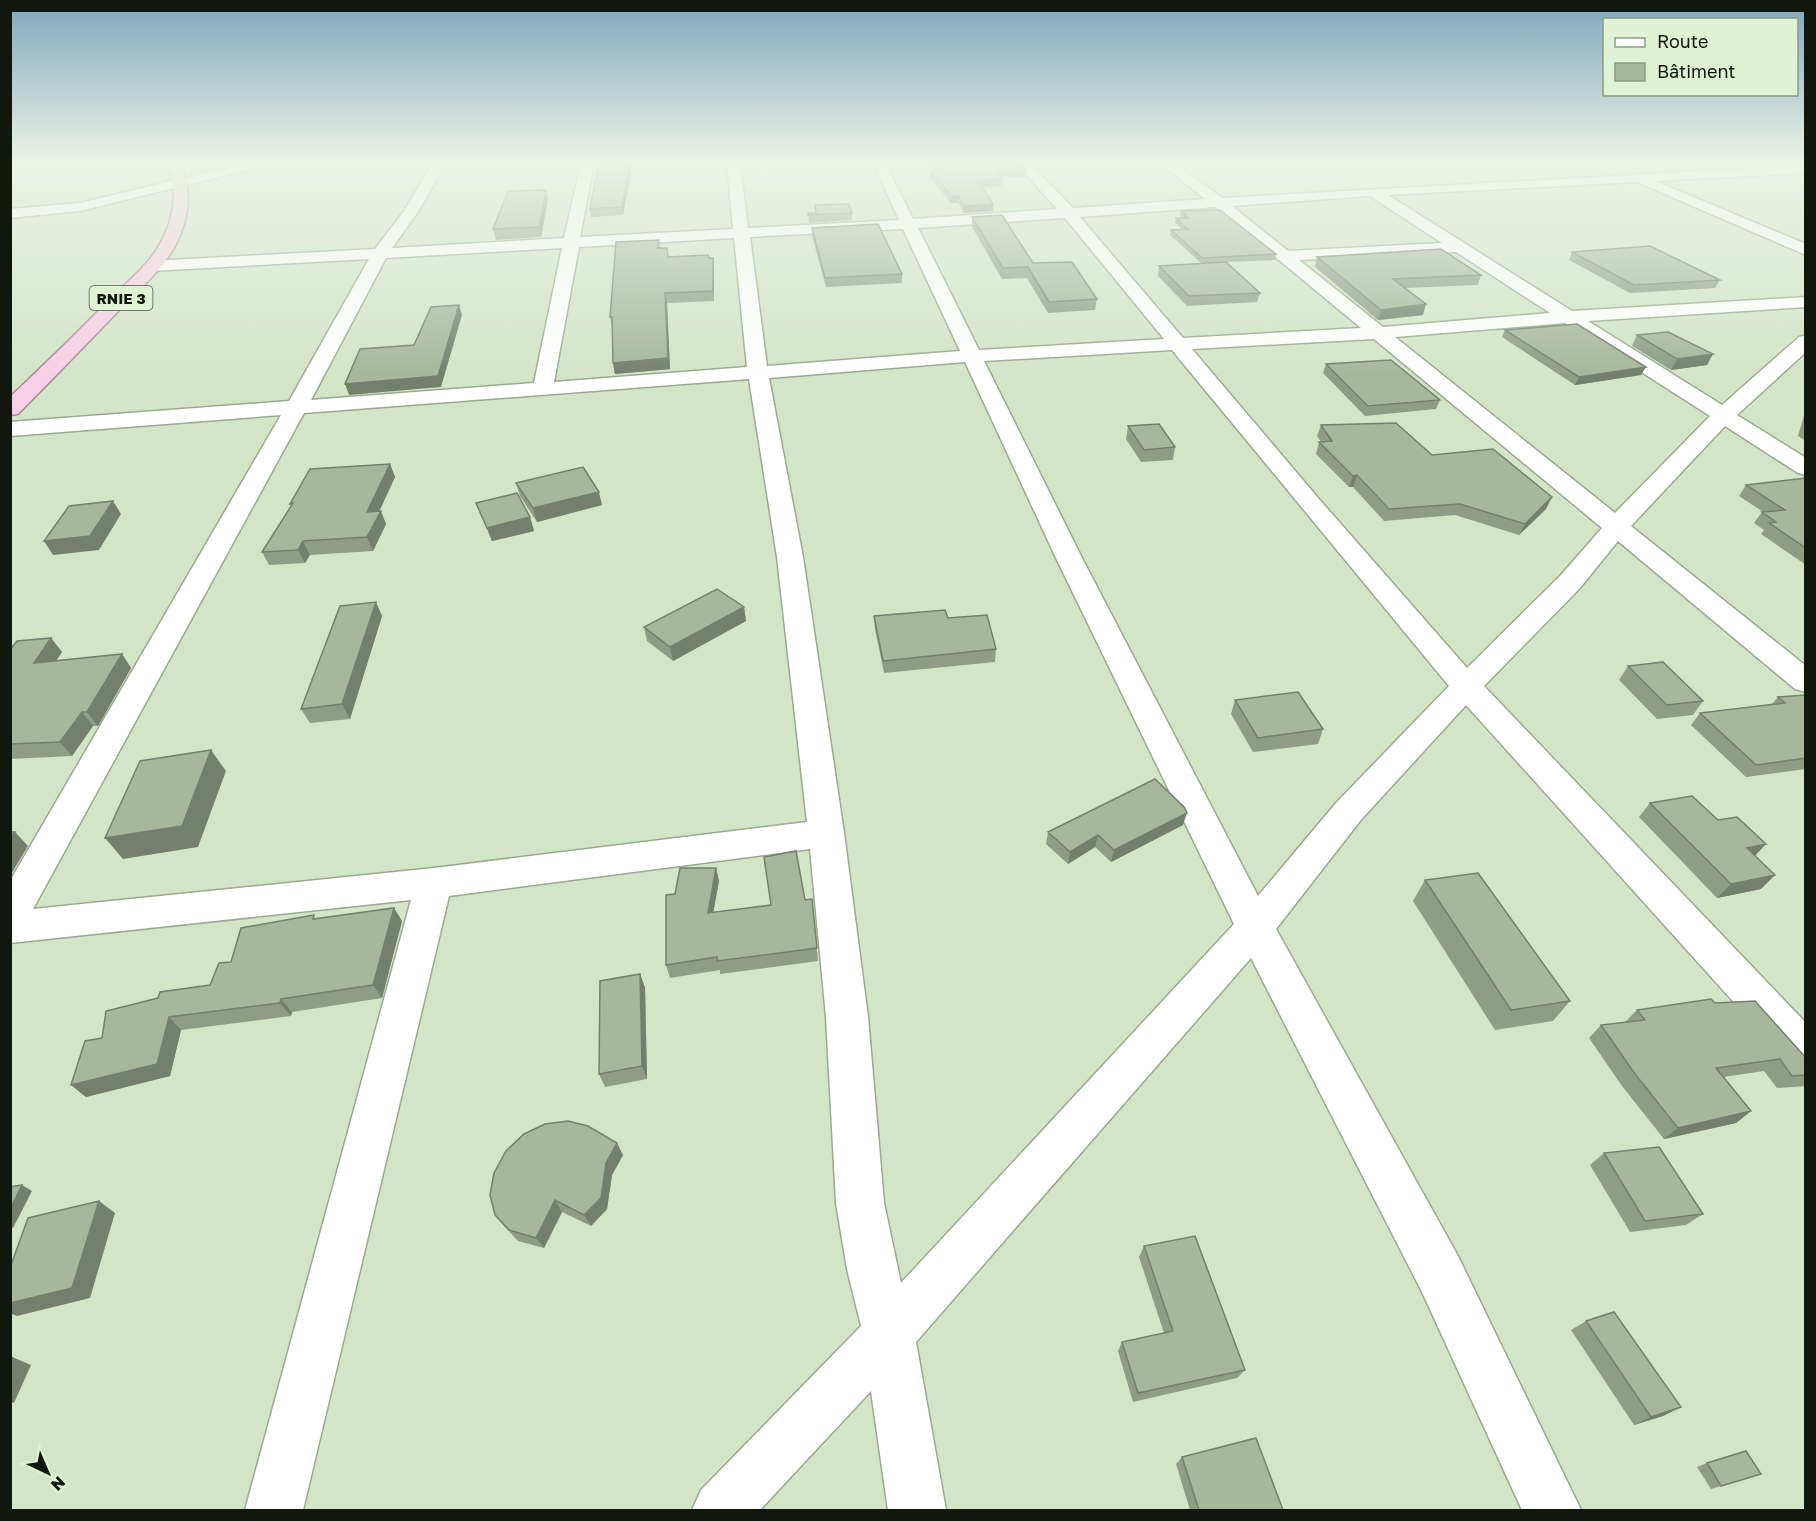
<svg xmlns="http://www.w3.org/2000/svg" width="1816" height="1521" font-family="'Golos Text',sans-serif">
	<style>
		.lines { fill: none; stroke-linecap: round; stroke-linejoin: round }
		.minor-casing { stroke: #9aaa8f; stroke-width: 3 }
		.trunk-casing { stroke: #a68796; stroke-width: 3 }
		.minor { fill: #fff; fill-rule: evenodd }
		.trunk { fill: #f8cfe6; fill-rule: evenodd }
		.wall { fill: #8f9d85 }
		.shaded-wall { fill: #74806c }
		.building { fill: #a6b79b; stroke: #74806c; stroke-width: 1.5 }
		.labels { text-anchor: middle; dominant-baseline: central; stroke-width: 4.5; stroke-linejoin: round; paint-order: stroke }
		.shield { fill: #e0f2d4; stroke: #4f5949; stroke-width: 1.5 }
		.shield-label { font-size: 15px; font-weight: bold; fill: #11170d }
	</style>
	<rect width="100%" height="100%" fill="#d3e5c7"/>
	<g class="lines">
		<g class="minor-casing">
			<path id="minor" d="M245,163H267L265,166L80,211L10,218V209L80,203Z
				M433,163H446L418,212L392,248L564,238L581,163H594L580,237L733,229L727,163H740L748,228L899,220L873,163H885L913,219L1057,209L1016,163H1029L1073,208L1205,199L1160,163H1175L1222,198L1806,165V173L1655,181L1806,244V255L1637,182L1388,195L1572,311L1806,297V307L1588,321L1722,405L1799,337L1806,335V352L1737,415L1806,458V475L1798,473L1725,426L1631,526L1806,666V692L1795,689L1618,541L1580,588L1484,686L1806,1023V1074L1791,1069L1767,1039L1466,705L1360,821L1276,929L1458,1256L1581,1510H1522L1422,1292L1251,958L916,1342L946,1510H888L871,1391L760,1510H692L701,1490L861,1326L847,1269L836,1203L826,1017L810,849L449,896L303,1510H245L411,900L10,943V881L281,415L10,436V422L289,401L369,259L151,271L143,266L151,261L375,249L404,211ZM1370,196L1442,243L1288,251L1232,206ZM1215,207L1361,328L1183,338L1080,217ZM1065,218L1164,339L979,350L918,228ZM903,229L960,351L767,366L750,237ZM734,238L747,367L554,382L579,247ZM562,248L534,383L311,400L386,258ZM1456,252L1550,313L1383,327L1299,260ZM1565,323L1710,416L1615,513L1395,337ZM1374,339L1602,528L1560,576L1467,668L1319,499L1192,349ZM1172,350L1449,686L1336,803L1258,896L1082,558L984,361ZM965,362L1056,558L1234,924L901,1283L884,1203L868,1017L844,833L803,557L769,378ZM749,379L777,557L807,822L434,868L33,909L304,413Z"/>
		</g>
		<g class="trunk-casing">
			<path id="trunk" d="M166,163H179C193,187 189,218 177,242C165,267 143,286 124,305C89,342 53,378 18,414L10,415V397C45,364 79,331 112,297C129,280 150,264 161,242C174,219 179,187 166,163Z"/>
		</g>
		<use href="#minor" class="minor"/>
		<use href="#trunk" class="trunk"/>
	</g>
	<path class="wall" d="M599,163H633L623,215L591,217L590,209Z
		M929,163H1019L1026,170L1025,177H1001L1002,179V186L983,187L993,211L964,213L958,203H951L930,178V171H934Z
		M546,190L548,199L541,237L496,240L493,229Z
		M815,205L852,213V220L809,223L808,213H815Z
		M1181,211L1276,254L1275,260L1227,262L1260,293L1257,302L1187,306L1158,276L1159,266L1201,263L1170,235L1171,230L1182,229L1175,223L1176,218H1182L1180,216Z
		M972,217L1033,263L1097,299L1095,310L1048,313L1027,278L1002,279L972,227Z
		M812,228L902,274V283L826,287L812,236Z
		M659,240L660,248L669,257L709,258L714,268V301L667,303L670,369L615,374L613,363L612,327L610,317Z
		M1572,252L1720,280L1715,288L1630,293L1569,260Z
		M1317,257L1481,275L1478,285L1405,288L1423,315L1378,320L1315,267Z
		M1505,330L1641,375L1575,385L1502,337Z
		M1637,335L1707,365L1671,370L1632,346Z
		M1326,364L1440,400L1436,409L1365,416L1323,373Z
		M1805,412H1806V441L1798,436Z
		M1321,425L1432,455L1546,509L1519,535L1455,515L1384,521L1353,487H1349L1316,454L1319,442H1321L1317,436Z
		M1128,426L1175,447L1173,460L1141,462L1126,439Z
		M390,464L395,477L379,511L386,524L373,551L310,555L305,563L269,565L262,552L291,506L290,504Z
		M1806,478V565L1761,534L1764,530L1754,523L1762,512H1763L1739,496L1746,485Z
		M516,483L602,505L537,522L520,496Z
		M476,503L530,517L534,531L492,541Z
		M744,607L746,621L673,661L647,641L644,627Z
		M382,616L350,719L310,723L301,709Z
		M874,616L948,618L996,649L995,662L884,673L875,629Z
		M51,638L62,652L56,661L122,654L131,668L98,726H93L72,756L10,759V650Z
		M1628,666L1703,701L1693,715L1657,719L1619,680Z
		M1806,695V769L1746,777L1691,725L1700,713L1771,705L1778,697Z
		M1235,700L1323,729L1318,744L1253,752L1231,714Z
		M1650,803L1718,820L1755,856L1761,889L1717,898L1639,817Z
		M1183,825L1111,862L1095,847L1068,864L1046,844L1048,832Z
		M716,868L719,881L713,912L812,899L818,961L720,974V970L670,978L666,965L675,894Z
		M1425,880L1570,1001L1553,1021L1495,1030L1413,901Z
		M394,908L402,921L382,998L292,1012L291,1016L181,1030L170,1076L86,1097L71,1085L102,1038L210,985L231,962L317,919Z
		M640,974L645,988L647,1079L605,1087L599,1074Z
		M1715,1003L1806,1058V1086L1777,1088L1764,1071L1724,1077L1751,1111L1736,1123L1664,1139L1622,1086L1589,1038L1601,1025L1625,1022L1637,1010Z
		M1604,1153L1703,1214L1686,1225L1630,1232L1590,1165Z
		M623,1155L612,1175L607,1209L591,1226L562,1212L544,1248L518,1241L504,1226L495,1215Z
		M1144,1246L1245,1370L1237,1378L1133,1402L1118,1351L1122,1342L1164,1333L1139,1257Z
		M1586,1321L1681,1407L1663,1416L1634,1425L1571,1330Z
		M1182,1457L1283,1510H1190L1176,1464Z
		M1707,1463L1761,1474L1711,1489L1697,1467Z"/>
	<path class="shaded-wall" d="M630,163H633L623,215L622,207Z
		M546,190L548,199L541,237L539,227Z
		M952,196H958V203H951Z
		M993,204V211L964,213V206Z
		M713,258L714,268V301L713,291Z
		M665,293L667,303L670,369L615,374L613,363Z
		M1426,304L1423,315L1378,320L1381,310Z
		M459,305L462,315L441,387L349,395L345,384L438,376Z
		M1713,354L1707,365L1671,370L1677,359Z
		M1646,367L1641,375L1575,385L1579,377Z
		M390,464L395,477L373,525L367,512Z
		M1357,475L1353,487H1349L1353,476Z
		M599,492L602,505L537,522L533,508Z
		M1552,497L1546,509L1519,535L1525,524Z
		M113,501L121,514L99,550L53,555L44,541Z
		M381,511L386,524L373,551L367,537Z
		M530,517L534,531L492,541L487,528Z
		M303,541L310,555L305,563L298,550Z
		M376,602L382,616L350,719L342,704Z
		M744,607L746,621L673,661L670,647Z
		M51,638L62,652L45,677L34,663Z
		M122,654L131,668L98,726L87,712Z
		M82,712L93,726L72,756L60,742Z
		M211,750L226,771L198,847L123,859L105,838Z
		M1187,813L1183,825L1111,862L1114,850Z
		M15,832L28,846L10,876V838Z
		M1098,835L1095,847L1068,864L1070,852Z
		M1766,844L1753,858L1747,848Z
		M716,868L719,881L711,925L708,913Z
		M1775,875L1761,889L1717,898L1731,884Z
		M394,908L402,921L382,998L373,985Z
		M640,974L645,988L647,1079L642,1066Z
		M281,999L292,1012L291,1016L280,1003Z
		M169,1017L181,1030L170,1076L86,1097L71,1085Z
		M1751,1111L1736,1123L1664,1139L1678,1128Z
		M617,1143L623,1155L612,1175L607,1209L591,1226L584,1215L606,1163Z
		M22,1185L32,1191L13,1228L10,1226V1209Z
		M555,1200L562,1212L544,1248L536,1238Z
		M99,1201L115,1213L90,1298L17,1316L10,1313V1303Z
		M10,1356L31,1365L14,1403L10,1402Z
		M1681,1407L1663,1416L1634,1425L1651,1417Z"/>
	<path class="building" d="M599,163H630L622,207L590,209Z
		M933,163H1019L1026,170L996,171L1002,179L978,181L993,204L964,206L958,196H952L930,171L938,170Z
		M546,190L539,227L493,229L508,191Z
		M849,204L852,213L808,215V213H816L815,205Z
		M1220,210L1276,254L1202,258L1171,230L1188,229L1176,218H1188L1181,211Z
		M1002,215L1033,263L1072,262L1097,299L1049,302L1028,267L1003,268L972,217Z
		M878,224L902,274L825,278L812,228Z
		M659,240L658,248H667L668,257L708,255L709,258H713V291L665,293L668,358L613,363L612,317H610L616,242Z
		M1650,246L1720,280L1634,285L1572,252Z
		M1441,249L1481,275L1393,279L1426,304L1381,310L1317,257Z
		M1226,262L1260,293L1189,296L1159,266Z
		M459,305L438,376L345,384L360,349L414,345L431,307Z
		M1577,324L1646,367L1579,377L1505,330Z
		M1668,332L1713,354L1677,359L1637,335Z
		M1391,360L1440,400L1368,406L1326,364Z
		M1396,423L1432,455L1493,449L1552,497L1525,524L1460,504L1389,509L1357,475L1353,476L1319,442L1332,441L1321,425Z
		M1159,424L1175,447L1144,450L1128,426Z
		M390,464L367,512L381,511L367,537L303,541L298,550L262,552L293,503L290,504L310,469Z
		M583,467L599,492L533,508L516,483Z
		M1806,478V548L1769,523L1776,522L1762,512L1785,510L1746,485Z
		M517,493L530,517L487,528L476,503Z
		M113,501L90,536L44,541L69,506Z
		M717,589L744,607L670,647L644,627Z
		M376,602L342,704L301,709L340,606Z
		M945,610L948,618L987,615L996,649L883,661L874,616Z
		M51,638L34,663L122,654L87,712H82L60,742L10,744V650L17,641Z
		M1663,662L1703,701L1667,705L1628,666Z
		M1298,692L1323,729L1258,738L1235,700Z
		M1806,695V758L1756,765L1700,713L1785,703L1778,697Z
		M211,750L182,826L105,838L140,761Z
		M1155,779L1184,807L1187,813L1114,850L1098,835L1070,852L1048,832Z
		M1692,796L1718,820L1737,817L1766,844L1747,848L1775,875L1731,884L1650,803Z
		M10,832H15L10,838Z
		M796,851L805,900L812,899L817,948L717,961V957L666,965V895L675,894L680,868H716L708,913L771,905L764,857Z
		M1478,873L1570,1001L1511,1010L1425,880Z
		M394,908L373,985L281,999L280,1003L169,1017L157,1064L71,1085L85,1041L102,1038L106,1011L158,998L160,992L210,985L219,963L231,962L241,928L314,915L313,919Z
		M640,974L642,1066L599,1074L600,981Z
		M1711,999L1715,1003L1755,1001L1806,1058V1075L1792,1076L1780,1059L1716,1068L1751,1111L1678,1128L1635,1074L1601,1025L1645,1020L1637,1010Z
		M568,1121L588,1126L617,1143L606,1163L601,1198L584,1215L555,1200L536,1238L509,1230L495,1215L490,1195L494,1173L506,1151L524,1134L545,1124Z
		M1659,1147L1703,1214L1645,1221L1604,1153Z
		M22,1185L10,1209V1187Z
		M99,1201L72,1288L10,1303V1268L28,1218Z
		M1195,1236L1245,1370L1138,1393L1122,1342L1173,1331L1144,1246Z
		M1614,1312L1681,1407L1651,1417L1586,1321Z
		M1256,1438L1283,1510H1199L1182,1457Z
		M1746,1451L1761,1474L1721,1486L1707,1463Z"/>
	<linearGradient id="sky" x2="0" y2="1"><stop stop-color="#80a7bc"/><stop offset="0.43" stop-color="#ebf3e6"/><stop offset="1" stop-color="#ebf3e6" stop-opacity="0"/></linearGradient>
	<rect width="1816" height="376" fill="url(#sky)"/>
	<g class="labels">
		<rect class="shield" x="89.5" y="286" width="63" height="24" rx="4.5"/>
		<g class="shield-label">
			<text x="121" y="298">RNIE 3</text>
		</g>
	</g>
	<rect width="1816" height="1521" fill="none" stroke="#11170d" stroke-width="24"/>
	<rect x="1603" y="18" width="195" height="78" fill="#e0f2d4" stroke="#8d9a84" stroke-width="1.5"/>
	<rect x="1615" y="38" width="30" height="9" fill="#ffffff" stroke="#8d9a84" stroke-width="1.5"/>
	<text x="1657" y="48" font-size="18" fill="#11170d">Route</text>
	<rect x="1615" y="63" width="30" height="18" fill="#a6b79b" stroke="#8d9a84" stroke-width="1.5"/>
	<text x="1657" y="78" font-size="18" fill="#11170d">Bâtiment</text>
	<g transform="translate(48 1473) rotate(136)" stroke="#e0f2d4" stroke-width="4.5" paint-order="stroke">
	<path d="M0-4.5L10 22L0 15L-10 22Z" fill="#11170d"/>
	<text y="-9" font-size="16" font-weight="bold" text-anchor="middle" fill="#11170d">N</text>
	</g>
</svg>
